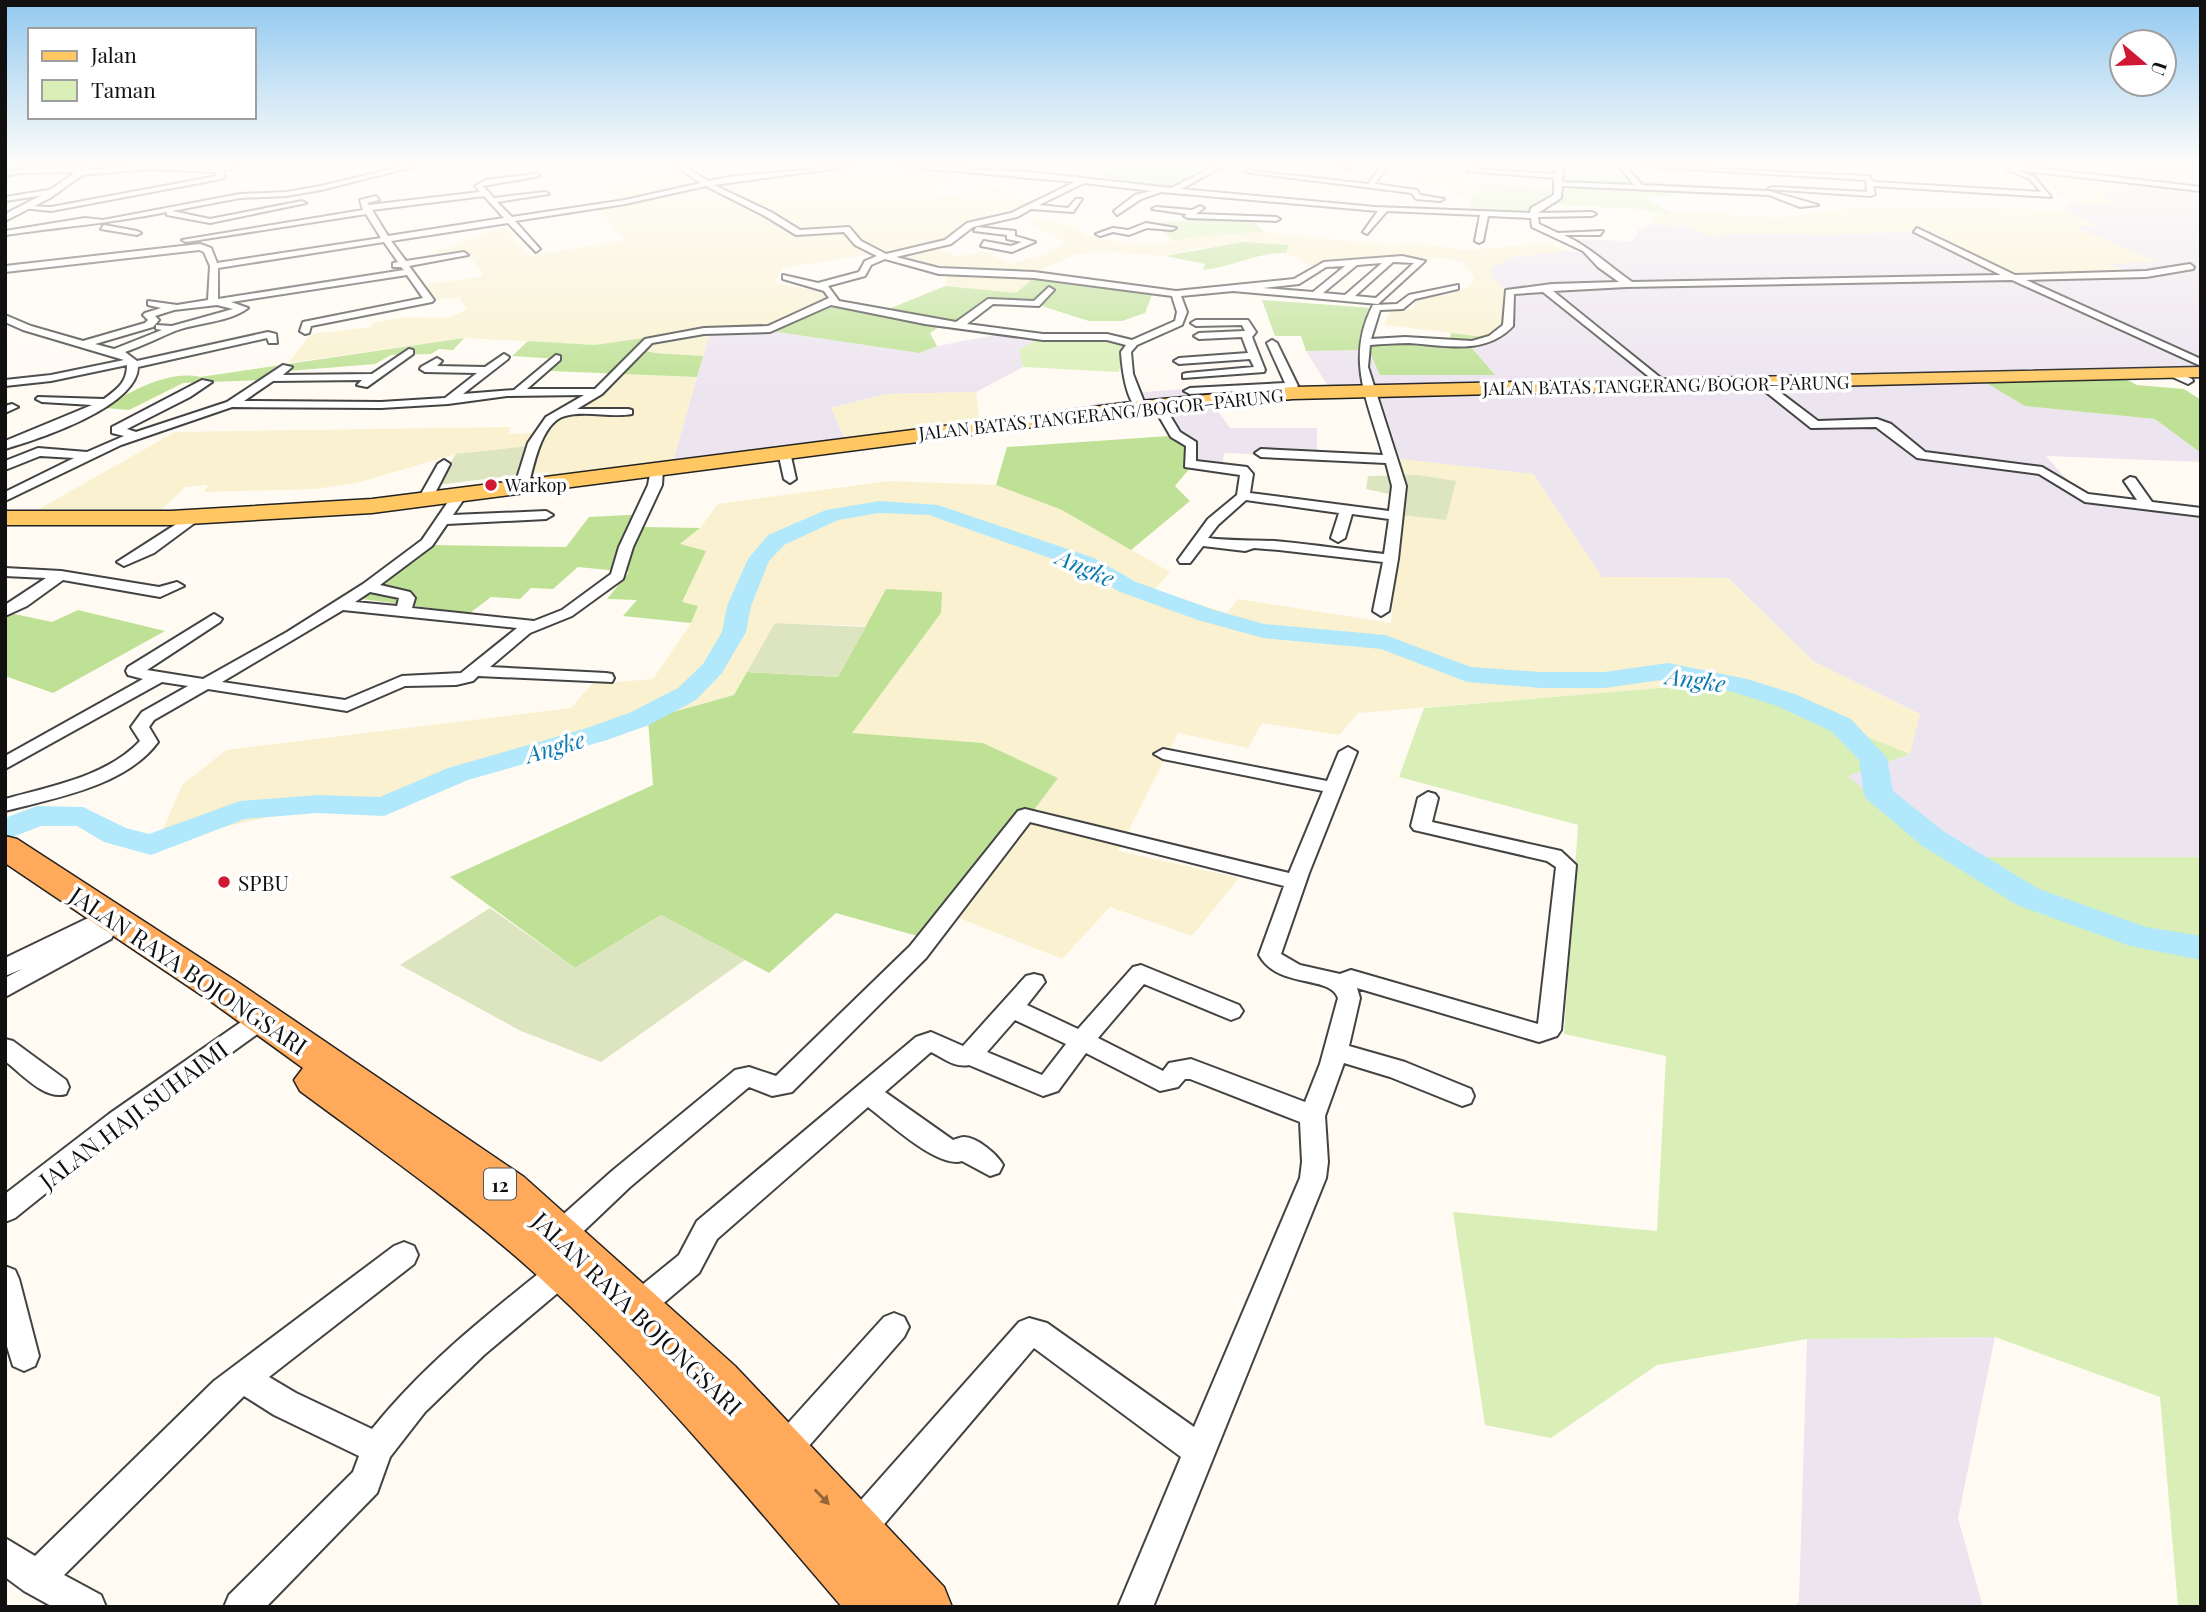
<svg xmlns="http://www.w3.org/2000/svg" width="2206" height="1612" font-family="'Playfair Display',serif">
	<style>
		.industrial { fill: #ece4ef }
		.farmland { fill: #f9f1cf }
		.green { fill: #daefb7 }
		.forest { fill: #bfe195 }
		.cemetery { fill: #dde5c0 }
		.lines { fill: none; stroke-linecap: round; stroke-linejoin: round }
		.river { fill: #b1e8fc; fill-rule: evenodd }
		.minor-casing { stroke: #434343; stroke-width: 4 }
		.tertiary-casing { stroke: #434343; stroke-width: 4 }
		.primary-casing { stroke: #212121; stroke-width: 3 }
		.trunk-casing { stroke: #212121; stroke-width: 3 }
		.minor { fill: #fff; fill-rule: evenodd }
		.tertiary { fill: #fff; fill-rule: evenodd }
		.primary { fill: #ffc863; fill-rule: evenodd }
		.trunk { fill: #ffaa5a; fill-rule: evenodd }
		.oneway { fill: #936539 }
		.poi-dot { fill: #d01835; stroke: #fff; stroke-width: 2.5 }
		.labels { text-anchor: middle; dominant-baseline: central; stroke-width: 7; stroke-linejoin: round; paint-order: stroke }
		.far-street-label { font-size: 18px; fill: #101010; stroke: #fff }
		.far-poi-label { font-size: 18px; fill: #101010; stroke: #fff; text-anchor: start }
		.shield { fill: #fff; stroke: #585858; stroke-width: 2 }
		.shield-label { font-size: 19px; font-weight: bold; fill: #101010 }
		.poi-label { font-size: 21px; fill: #101010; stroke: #fff; text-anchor: start }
		.water-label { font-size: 23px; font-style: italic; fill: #0a7ab0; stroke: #fff }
		.near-street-label { font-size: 24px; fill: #101010; stroke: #fff }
	</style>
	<rect width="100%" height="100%" fill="#fffbf3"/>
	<path class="industrial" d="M2106,166H2201V372L1975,375L2025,406L2155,419L2201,453V462L2046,456L2087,502L2201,518V857H1943L1847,776L1909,754L1920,714L1813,661L1728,578L1602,577L1533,474L1400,459L1380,397H1335L1306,351L1370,350L1494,375L1472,347L1484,337L1497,334L1491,267L1514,257L1565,251L1594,253L1572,239L1633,241L1639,229L1652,224L1686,226L1713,236L1733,233L1826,235L1916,231L2137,277L2108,264L2157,261L2072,226H2097L2062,210L2074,202L2121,206L2102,196L2108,185L2127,186L2146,177L2106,169Z
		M771,331L919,353L937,346L1006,333L1037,340L1020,349L1023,367L976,392L887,394L831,408L847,443L671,468L710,332Z
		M1185,389L1194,403L1211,401L1230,428H1317V457L1224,453L1222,470L1190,468L1195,452L1169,436L1167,420L1159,408L1098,413L1092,404L1134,400L1132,393Z
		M1995,1337L1958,1518L1983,1607H1795L1799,1601L1807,1339Z"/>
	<path class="farmland" d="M671,166H886L868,178L943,183L932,191L940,197L957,196L978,186L1022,191L1008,197L1032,204L1025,212L973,225L933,248L958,256L984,251L1011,264L1041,255L1067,243L1029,223L1037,217L1075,227L1085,235L1125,243L1162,244L1189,237L1264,232L1389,245L1424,244L1467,250L1549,243L1565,251L1514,257L1492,267L1491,276L1506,291L1508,321L1497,334L1484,337L1384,325L1390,311L1413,309L1417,299L1447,295L1470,286L1475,278L1465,266V262L1438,258L1424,261L1307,265L1286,253L1289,246L1198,248L1165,256L1100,251L1075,255L1047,267L1016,293L945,286L948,270L885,252L783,268L774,283L812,290L829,297L831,307L771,331L710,332L703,356L655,353L637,348L642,338L595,345L464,338L288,363L311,334L371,327L372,323L405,317L449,318L467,309L459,297L424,302L417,286L484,276L465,250L439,254L435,251L504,226L529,256L625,240L595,208L625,203L616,194L599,192Z
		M1407,166H1466L1472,184L1482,197L1450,195L1445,187L1421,185L1411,176H1403L1400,167Z
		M1304,168L1382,174L1376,180L1354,178L1330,194L1279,190Z
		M2053,169L2077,171L2106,169L2147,176L2136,182L2092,177L2088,179L2108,185L2102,196L2124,207L2074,202L2052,192L2060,191L2049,186L1944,176L1946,170L2034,179L2026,171L2046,172Z
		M1915,208L2062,210L2099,226L2075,227L2159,262L2109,264L2139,278L2017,277L1916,231L1826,235L1733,233L1713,236L1686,226L1652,224L1658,213L1690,212L1778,218L1845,209Z
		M623,374L697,377L671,468L542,484L549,472L527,474L456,454L356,483L315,489L204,492L208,485L185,487L154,517L23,518L175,432L511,427L508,434L531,433L552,416L593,398Z
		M976,392L980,424L847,443L831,408L887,394Z
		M1400,459L1533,474L1602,577L1728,578L1813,661L1920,714L1910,754L1730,682L1358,713L1339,735L1262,723L1248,748L1178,733L1118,851L1239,878L1192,936L1110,907L1062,959L954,916L1058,778L983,743L851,733L941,613L886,589L866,626L775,623L734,695L511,756L395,804L282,814L157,842L183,784L226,750L571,708L592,684L653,679L691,623L698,607L681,603L680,545L700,528L718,504L889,481L996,485L1062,510L1170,572L1154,590L1227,613L1238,599L1391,623L1401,515L1418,475L1402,476Z"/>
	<path class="green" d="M1559,166L1620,167L1636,180L1705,185L1710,192H1673L1676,196L1643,197L1672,213H1658L1638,209L1536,204L1530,215L1469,213L1471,196L1557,197Z
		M884,167L964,173L943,183L867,178Z
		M1198,216L1251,219L1264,232L1189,237L1173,241L1159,229V222L1183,221Z
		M1126,339L1119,372L1023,367L1019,349L1037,340Z
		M1730,682L1910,754L1848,776L1943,857H2201V1607H2178L2160,1397L1995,1337L1807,1339L1657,1365L1551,1438L1485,1425L1453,1212L1657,1231L1666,1056L1564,1034L1578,825L1399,777L1424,708Z"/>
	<path class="forest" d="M1112,166H1204L1193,172V182L1176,191L1130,187L1135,182L1099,176Z
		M1466,166H1559L1558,175L1467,170Z
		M1243,242L1289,245L1286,253C1258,252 1232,267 1203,270L1205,264L1165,256Z
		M1042,271L1155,287L1145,313L1122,321H1089L1032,303L992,301L959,326L943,324L930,333L937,346L919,353L771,331L831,307L879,313L945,286L1016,293Z
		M1262,300L1373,308L1369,346L1449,342L1451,333L1484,337L1472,348L1495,375H1380L1369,350L1306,351L1301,336H1275Z
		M464,338L453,350L439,349L431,354L391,355L375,364L276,372L266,380L183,383L129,410L105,408C130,391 169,370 200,377Z
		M643,338L638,349L655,353L703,356L697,377L550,371L559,359L512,356L528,341L595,345Z
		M2114,373L2137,385L2184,389L2201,400V453L2155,419L2025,406L1973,375Z
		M1169,436L1195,452L1190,468L1175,486L1190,501L1131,550L1062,510L996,485L1007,447Z
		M649,514L644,527L700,528L680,544L706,551L682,602L698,606L691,623L623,616L637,600L607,599L629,572L578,567L553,589L531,588L520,599L491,597L470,613L362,599L432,545L566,547L589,517Z
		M886,589L942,592L941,613L852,733L983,743L1058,778L935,941L836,913L769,973L661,915L575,968L450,877L653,785L648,719L734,695L747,672L838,677Z
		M78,610L165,631L53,693L5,676V612L52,622Z"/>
	<path class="cemetery" d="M1472,184L1555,186L1558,197H1482Z
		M539,445L527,474L437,485L456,454Z
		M1418,475L1456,481L1446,520L1401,515L1402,497L1366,489L1368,476Z
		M775,623L866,627L838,677L747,672Z
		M490,908L575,968L661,915L745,960L601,1062L521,1031L400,965Z"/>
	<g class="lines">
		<path class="river" d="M879,501L938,505L1094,558L1136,582L1214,610L1264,624L1385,635L1471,667L1541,672H1604L1668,663L1747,679L1795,694L1851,719L1887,758L1893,791L1943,831L2039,889L2146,927L2201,936V960L2130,946L2017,905L1921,845L1869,801L1864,795L1859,760L1831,731L1777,706L1733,692L1668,679L1604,688H1541L1467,682L1381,649L1263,638L1198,620L1120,592L1078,568L929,515L879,513L838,520L784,545L769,561L751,606L746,632L722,673L696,700L649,725L607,740L468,780L384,816L317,813L245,819L151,855L104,842L77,826H41L5,840V818L37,806L83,807L126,828L149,834L240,801L317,795L380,797L448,768L587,728L629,713L678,688L703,664L722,632L727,606L748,559L768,535L826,510Z"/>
		<g class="minor-casing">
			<path id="minor" d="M134,166H238L223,171L225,177L221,179L51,211L22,208L26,206L51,207L217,176L215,172L150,169L81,175L78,172L19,173L5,176V172L19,169L85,168L88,170Z
				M404,166H416L321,190L286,196L240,198L172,211L210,219L302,201L306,203L210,223L167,215V212C113,223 60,227 5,235V231L85,218L103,220L240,194L286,192L321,186Z
				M676,166H684L708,181L734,176L852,166L714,185L771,212L800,230L849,227L861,241L886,254L945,240L967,223L1011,213L1075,182L898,166L1030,172L1171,188L1216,166H1224L1181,189L1375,207L1530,213L1531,208L1554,195V178L1467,171L1470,169L1555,174L1558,166H1564L1562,182L1634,185L1619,166H1626L1642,185L1769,191L1818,205L1800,207L1769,195L1562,186L1561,198L1538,213L1592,212L1596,214L1592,216L1538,217L1539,224L1558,233L1603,231L1600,235H1564C1590,247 1609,266 1632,282L2001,275L1914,232L1917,228L2015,275L2146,271L2190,264L2194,267L2193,269L2146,277L2026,280L2201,359V366L2012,280L1626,287L1553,291L1667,383V387L1663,388L1543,292L1514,294L1513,326C1485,356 1445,345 1409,343C1396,343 1383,344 1370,345L1368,367L1406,486L1398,559L1389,611L1381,616L1373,611L1383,562L1279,550L1254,548L1245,551L1203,546L1190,563H1180L1178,560L1208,519L1237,495L1240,475L1185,467L1186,446L1171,437L1153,406L1155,404H1163L1180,432L1196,442V461L1247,467L1253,474L1250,493L1389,511L1392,486L1386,463L1261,457L1255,453L1261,449L1383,455C1368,402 1345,358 1373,305L1397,304L1409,295L1458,285V289L1415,299L1403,309L1380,310L1371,339L1405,337L1472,341L1489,336L1503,325L1506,290L1552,284L1619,282L1598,267L1583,251L1532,227L1531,218L1488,216L1483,241L1479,243L1475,241L1480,215L1387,211L1367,234L1363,232L1378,211L1161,192L1141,199L1117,215L1114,211L1135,195L1152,191L1084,183L1039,205L1068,208L1076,199H1082L1073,212L1031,209L1017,217L973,227L951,244L896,257L939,268L1034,272L1176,291L1294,279L1324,262L1402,256L1425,261L1378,304L1233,291L1181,296L1187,312L1182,325L1137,345L1131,352L1133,374L1146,407L1140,410C1126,404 1122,367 1121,352L1126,345L1107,340H1043L925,324L831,305L770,332L704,334L652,343L602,394L577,409H628L632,410V414C611,418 585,410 565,416C541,422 533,468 528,488L521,492L514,488L528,443L546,417L584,395L507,396L448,404L381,408L232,407L121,445L5,501V492L74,458L40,456L5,470V461L38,448L87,452L124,436L112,433V427L202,380L212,382L190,397L127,429L136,432L227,402L283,365L292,367L283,375L372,374L409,349L413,350V354L367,387L357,385L362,380L273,381L244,401L381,402L445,398L477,373L425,372L420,369L421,367L437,358L442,361L437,366L485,367L504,354L509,357L508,359L463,394L514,390L556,355L560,356V360L527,389H595L645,339L704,328L768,326L829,298L824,291L783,279V275L818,283L859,272L865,261L877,256L855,245L844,232L796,235L765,216L706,186L625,204L515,221L540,249L536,252L508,223L391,241L406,261L464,252L468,255L409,266L434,300L432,302L311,326L309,333L305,334L300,331L303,322L423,298L407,275L231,302L248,308C227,323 199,322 175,331C158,338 142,346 125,352L137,361L268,332L276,334L277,343H269L267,338L138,367C137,407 39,439 5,449V441L92,405L42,402L36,399L38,397L104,399C117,389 127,383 127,365L51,381L5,386V380L51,375L124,360L23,330L5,322V315L31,326L83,341L145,323L148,320L143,315L145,313L161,308L148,305V301L177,305L208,300L210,266L204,252L199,250L5,272V266L200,244L211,248L217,263L381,238L366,214L186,242L182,240L363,210L360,200L376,196L379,200L367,203L369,205L480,192L475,186L486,180L536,174L540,176L483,186L494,198L545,192L549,194L497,202L512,217L625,200L701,183ZM484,196L504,218L388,236L372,210ZM384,242L398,262L393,263V267H401L404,270L218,299V268ZM885,259L939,274L1034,278L1172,296L1177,312L1175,321L1132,340L1107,334H1043L967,324L993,304L1039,306L1054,290L1049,287L1034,301L988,299L956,322L839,301L828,286L865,276L871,265ZM1393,262L1414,263L1376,298L1355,296ZM1382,263L1345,295L1323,293L1357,265ZM1345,266L1313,292L1263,288L1299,284L1326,267ZM217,305L233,309L172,326L156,325V329L162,330L114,349L95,344L153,327L159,320L155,316L174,310ZM1246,500L1339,513L1331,538L1338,542L1345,538L1352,514L1389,519L1384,554C1348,550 1311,544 1274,541C1251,540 1231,541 1208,538L1218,525Z
				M1340,166H1352L1349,168Z
				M1381,166H1387L1375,184L1417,190L1420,195L1444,199L1440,201L1416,199L1412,193L1245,172L1250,168L1253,171L1368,184Z
				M1641,166L1869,176L1873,182L2041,192L2030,179L2008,170L2011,166H2019L2201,187V191L2016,170L2034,177L2051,197L1873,186L1875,194L1871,196L1768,189L1772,187L1867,192L1866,180Z
				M55,189L58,193L5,201V197Z
				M1200,206L1204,208L1196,214L1276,217L1280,219L1276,221L1188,218L1184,216L1187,214L1152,209L1156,207L1192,210Z
				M1146,223L1176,228L1172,230L1147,228L1129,235L1113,232L1100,236L1096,234L1113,228L1128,230Z
				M104,225L137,231L141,233L137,235L101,229Z
				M977,227L1015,231V236L1035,242L1012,252L981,246L984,241L1011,246L1022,242L1007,239V235L974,231Z
				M1248,320L1256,332L1252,337L1265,370L1264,372L1183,378V374L1187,373L1254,367L1250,359L1179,364L1174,361L1179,358L1248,353L1242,337L1199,339L1194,336L1199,333L1245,331L1242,325L1196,326L1191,323L1196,320Z
				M1272,340L1277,343L1298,386L1296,388L1190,394L1184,391L1190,388L1285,383L1267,343Z
				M2172,370L2192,379L2193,381L2188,384L2168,375L2167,373Z
				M1757,381H1765L1818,421L1877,419L1891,424L1925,452L2042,467L2088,494L2137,500L2124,481L2130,477L2135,478L2152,502L2201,508V516L2085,502L2039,474L1917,458L1876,427L1811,428L1757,385Z
				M12,404L18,407L5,413V406Z
				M784,448L790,452L796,479L790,483L784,479L778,452Z
				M444,460L450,464L431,501L429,504H419L417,501L438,464Z
				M657,465L663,469L662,485L633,547L623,579L572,616L530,633L490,667L606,673L612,674L614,678L612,682L478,676L473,681L456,685L405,686L347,711L208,689L154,720L149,727L158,742C126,786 55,798 5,811V799C51,786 106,777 140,741L131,727L142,712L188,686L162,682L5,769V756L143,679L128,675L126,671L128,667L214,614L222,619L220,622L147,670L203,679L287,632L363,584L422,540L454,493H464L466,496L453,515L546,511L553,515L546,519L447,524L432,546L380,585L410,592L415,598L412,608L534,621L562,610L611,574L619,547L648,485L651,469ZM370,592L399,598L397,606L355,602ZM343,610L517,628L461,673L402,676L345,700L222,682Z
				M195,512L200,513V519L154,553L124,566L117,562Z
				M5,568L61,571L159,587L177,582L184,586L160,597L63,580L27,606L5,616V605L46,578L5,576Z
				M1348,747L1357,752L1309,873L1281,954L1300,965L1340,974L1351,970L1538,1024L1556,867L1547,861L1414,830L1411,826L1418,798L1428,792L1435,794L1438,798L1432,822L1561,851L1576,865L1561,1030L1557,1036L1539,1042L1357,988L1360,998L1349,1046L1405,1062L1471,1089L1474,1096L1471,1103L1462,1106L1390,1077L1344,1063L1325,1116L1328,1162L1326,1178L1153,1607H1118L1181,1457L1034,1348L869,1542L857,1547L845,1542L840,1530L845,1518L1019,1322L1029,1318L1047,1323L1194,1427L1300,1178L1302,1162L1300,1122L1190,1079H1185L1178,1087L1160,1091L1086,1053L1058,1091L1043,1096L969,1065C955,1068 943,1058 931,1052L885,1092L953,1140C957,1139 960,1137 964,1137C977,1137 998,1155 1003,1165L999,1173L990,1176L962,1161C938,1169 888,1122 868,1107L717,1239L699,1273L646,1318L636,1322L626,1318L622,1308L626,1298L679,1255L697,1221L916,1037L931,1032L963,1046L1026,976L1034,974L1042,976L1045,982L1027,1005L1078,1029L1133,967L1141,965L1239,1005L1243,1011L1239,1017L1231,1020L1144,984L1098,1038L1163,1071L1169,1063L1191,1059L1305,1102L1320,1064L1338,998C1329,974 1279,990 1259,955L1284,886L1030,822L926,958L792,1092L772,1096L749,1087L630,1187L568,1246L558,1249L548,1246L544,1237L548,1228L612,1171L735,1070L749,1067L776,1076L910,946L1018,811L1025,809L1289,873L1323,791L1163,759L1154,754L1163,749L1327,781L1339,752ZM1015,1020L1066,1044L1042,1075L987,1052Z
				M109,908L117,910L120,915L117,920L104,927L111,929L114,934L111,939L5,997V978L22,969L5,976V958Z
				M262,1010L270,1013L274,1019L270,1025L127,1128L15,1218L5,1222V1194L109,1114L254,1013Z
				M5,1039L13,1041L66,1080L69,1087L66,1094C45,1101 21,1073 5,1061Z
				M404,1242L414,1246L418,1255L414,1264L269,1377L296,1393L372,1429C424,1364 488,1314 553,1262L563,1258L573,1262L577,1271L573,1280L484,1355L425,1412L390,1457L377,1493L266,1607H224L229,1595L353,1472L359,1456L274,1415L244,1396L64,1575L101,1595L106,1607H53L24,1591L5,1577V1538L35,1556L214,1381L394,1246Z
				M5,1266L15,1270L19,1279L39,1356L35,1366L24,1371L13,1366L5,1340Z
				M894,1313L904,1317L909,1327L904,1337L794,1463L783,1468L772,1463L767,1452L772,1441L884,1317Z"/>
		</g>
		<g class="tertiary-casing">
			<path id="tertiary" d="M85,166H95L50,198L5,221V214L44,194Z"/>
		</g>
		<g class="primary-casing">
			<path id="primary" d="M2201,367V377L1293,399L1140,413L372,513L171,525H5V511H171L372,499L1140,401L1293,387Z"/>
		</g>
		<g class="trunk-casing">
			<path id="trunk" d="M5,836L17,839L239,983L524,1177L735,1366L944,1587L952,1607H842C745,1494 649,1377 539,1277C464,1209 381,1151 300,1091L294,1080L303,1068L213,1003L5,863Z"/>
		</g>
		<use href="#minor" class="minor"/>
		<use href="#tertiary" class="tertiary"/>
		<use href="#primary" class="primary"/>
		<use href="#trunk" class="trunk"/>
	</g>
	<defs><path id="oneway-solid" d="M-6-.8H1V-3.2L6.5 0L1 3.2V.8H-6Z" transform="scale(1.75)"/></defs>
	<use class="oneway" href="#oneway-solid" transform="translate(822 1497) rotate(46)"/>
	<linearGradient id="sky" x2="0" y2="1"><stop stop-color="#92c9f0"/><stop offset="0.42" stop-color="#fffdfa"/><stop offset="1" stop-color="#fffdfa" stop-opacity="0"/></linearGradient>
	<rect width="2206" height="392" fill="url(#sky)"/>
	<g class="poi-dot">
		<circle cx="491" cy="485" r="7"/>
		<circle cx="224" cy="882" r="7"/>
	</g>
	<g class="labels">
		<g class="far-street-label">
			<text transform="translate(1666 385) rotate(-1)">JALAN BATAS TANGERANG/BOGOR–PARUNG</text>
			<text transform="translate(1101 414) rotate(-6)">JALAN BATAS TANGERANG/BOGOR–PARUNG</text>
		</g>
		<g class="far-poi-label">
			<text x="505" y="485">Warkop</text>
		</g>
		<rect class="shield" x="484" y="1168.5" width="32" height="31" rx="5"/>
		<g class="shield-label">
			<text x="500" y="1184">12</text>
		</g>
		<g class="poi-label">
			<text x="238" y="882">SPBU</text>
		</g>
		<g class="water-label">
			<text transform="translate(1086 567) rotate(24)">Angke</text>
			<text transform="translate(1696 679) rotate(8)">Angke</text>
			<text transform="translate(555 746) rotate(-16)">Angke</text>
		</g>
		<g class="near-street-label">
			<text transform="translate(189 970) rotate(34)">JALAN RAYA BOJONGSARI</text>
			<text transform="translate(133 1114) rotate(-37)">JALAN HAJI SUHAIMI</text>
			<text transform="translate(638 1313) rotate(44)">JALAN RAYA BOJONGSARI</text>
		</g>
	</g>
	<rect width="2206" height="1612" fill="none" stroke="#101010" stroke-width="14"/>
	<rect x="28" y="28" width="228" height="91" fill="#ffffff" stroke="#9f9f9f" stroke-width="2"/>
	<rect x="42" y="51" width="35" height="10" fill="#ffc863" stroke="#9f9f9f" stroke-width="2"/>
	<text x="91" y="63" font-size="21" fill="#101010">Jalan</text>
	<rect x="42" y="80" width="35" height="21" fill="#daefb7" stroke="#9f9f9f" stroke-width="2"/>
	<text x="91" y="98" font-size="21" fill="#101010">Taman</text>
	<g transform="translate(2143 63) rotate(109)"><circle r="33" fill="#ffffff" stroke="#9f9f9f" stroke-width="2"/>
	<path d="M0-5L12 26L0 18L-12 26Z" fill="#d01835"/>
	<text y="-10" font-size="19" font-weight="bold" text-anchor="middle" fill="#101010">U</text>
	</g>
</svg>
